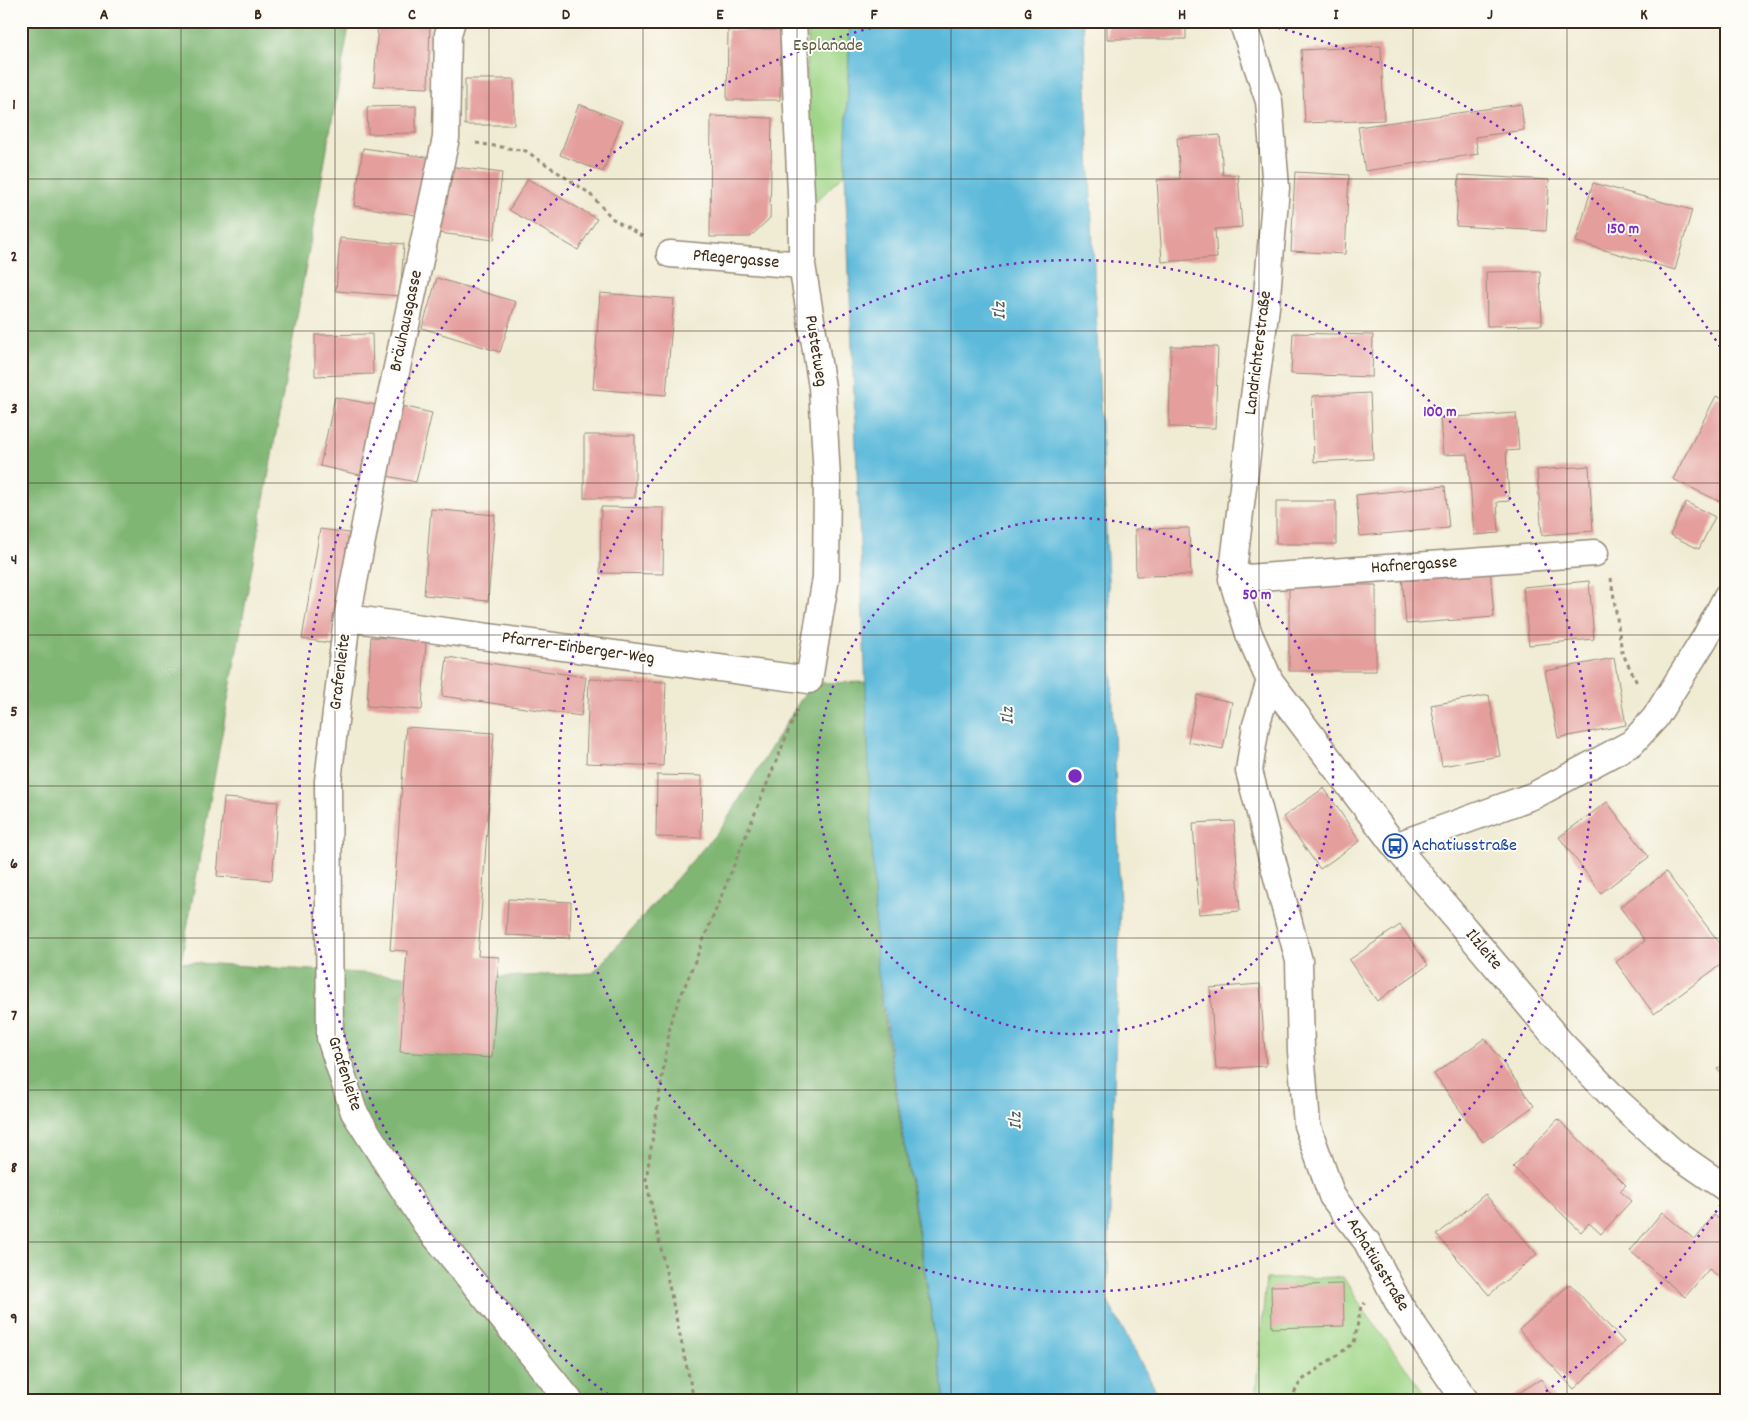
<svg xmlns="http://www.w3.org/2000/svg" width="1748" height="1421" font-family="Dekko,sans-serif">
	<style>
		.green { fill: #9fd586; stroke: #6d8052 }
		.forest { fill: #7fb673; stroke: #5d7048 }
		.water { fill: #5cb9da; stroke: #4c727c }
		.building { fill: #e49e9c }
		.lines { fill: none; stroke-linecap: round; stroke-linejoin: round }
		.minor-casing { stroke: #968a78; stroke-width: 29 }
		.path { stroke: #968a78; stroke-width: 3; stroke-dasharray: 4 4; stroke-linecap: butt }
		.minor { stroke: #fff; stroke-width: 26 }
		.grid { fill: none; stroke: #3b2a1e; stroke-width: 1; stroke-opacity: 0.55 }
		.ring { fill: none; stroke: #7b2cbf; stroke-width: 2.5; stroke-dasharray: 2.5 5 }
		.labels { text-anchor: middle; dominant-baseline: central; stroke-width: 4; stroke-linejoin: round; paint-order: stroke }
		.park-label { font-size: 18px; fill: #595d3d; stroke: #fdfcf7 }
		.street-label { font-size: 18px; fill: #3b2a1e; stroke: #fdfcf7 }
		.transit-label { font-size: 18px; fill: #164399; stroke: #fdfcf7; text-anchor: start }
		.water-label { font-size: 19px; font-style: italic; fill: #475c60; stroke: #fdfcf7 }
		.centre { fill: #7b2cbf; stroke: #fdfcf7; stroke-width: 2.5 }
		.ring-label { font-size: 15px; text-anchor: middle; font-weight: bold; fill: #7b2cbf; stroke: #fdfcf7; stroke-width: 4; stroke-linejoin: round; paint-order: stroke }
		.neatline { fill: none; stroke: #3b2a1e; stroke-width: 2 }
		.grid-label { font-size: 16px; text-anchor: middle; font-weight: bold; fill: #3b2a1e }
	</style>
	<rect width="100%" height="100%" fill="#fdfcf7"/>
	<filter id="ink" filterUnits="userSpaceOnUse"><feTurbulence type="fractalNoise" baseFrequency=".02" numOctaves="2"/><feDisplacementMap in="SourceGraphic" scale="10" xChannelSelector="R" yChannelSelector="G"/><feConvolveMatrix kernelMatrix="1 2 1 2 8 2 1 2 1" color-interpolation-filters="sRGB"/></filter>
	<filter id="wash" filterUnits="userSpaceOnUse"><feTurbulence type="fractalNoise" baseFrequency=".0096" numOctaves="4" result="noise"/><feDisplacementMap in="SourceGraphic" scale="20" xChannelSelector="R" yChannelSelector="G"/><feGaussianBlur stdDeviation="1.12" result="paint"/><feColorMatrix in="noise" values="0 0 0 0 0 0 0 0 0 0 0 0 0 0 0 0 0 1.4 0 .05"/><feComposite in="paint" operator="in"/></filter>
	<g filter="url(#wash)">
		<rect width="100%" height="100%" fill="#f0ebd3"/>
		<path class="green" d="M808,21H850L845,173L802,215Z
			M1343,1277L1361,1306L1429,1400H1257L1256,1390L1266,1279Z"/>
		<path class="forest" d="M21,21H350L181,962L456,979L593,973L723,826L811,683L874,682L880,996L945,1400H21Z"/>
		<path class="water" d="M850,21H1083L1111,647L1120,906L1107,1300L1161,1400H945L877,966L845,173Z"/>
		<g id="blocks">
			<path class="building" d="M378,21H430L428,88L374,86Z
				M1107,21H1186V39H1107Z
				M728,30H781L780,100H727Z
				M1381,46L1384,120L1305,123L1301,50Z
				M465,79H514V125H465Z
				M579,104L622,121L603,172L560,155Z
				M1521,104L1524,130L1475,137L1478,154L1365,171L1358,127Z
				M416,106V133L368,134L367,107Z
				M711,116L772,118L770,218L750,237H710Z
				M1220,135L1223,175H1238L1242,227L1215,229L1217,258L1162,262L1157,180L1180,179L1177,138Z
				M363,148L432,158L423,216L354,206Z
				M448,166L502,173L494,240L439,233Z
				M1295,172L1349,175L1345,254L1291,251Z
				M1459,175L1549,180L1546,231L1456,226Z
				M528,179L597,219L578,250L509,210Z
				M1593,183L1692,210L1675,270L1576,242Z
				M340,238L404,244L400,296L336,291Z
				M1540,271L1542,325L1487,326L1486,272Z
				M437,278L516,302L500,352L422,328Z
				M600,293L674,299L666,395L593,389Z
				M1293,333L1373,335L1372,377L1291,374Z
				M372,334L373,374L315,376V335Z
				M1171,346L1218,347L1215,428L1169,427Z
				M1370,393L1373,459L1314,462L1312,396Z
				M1716,396L1727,401V505L1673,479Z
				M335,397L376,405L360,475L320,466Z
				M398,405L432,413L416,482L382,475Z
				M1516,413L1519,450L1506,451L1509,501L1497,502L1499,533L1474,535L1468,454L1443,455L1440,418Z
				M584,435H635V498H584Z
				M1589,466L1593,531L1542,535L1537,470Z
				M1445,486L1449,528L1360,536L1356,495Z
				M1276,501H1336V544H1276Z
				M1686,502L1715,517L1699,549L1670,535Z
				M601,507L664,508L663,574L600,573Z
				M431,509L495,515L488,601L424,595Z
				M1189,528L1191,575L1136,576L1135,529Z
				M320,529L349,533L330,643L302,639Z
				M1490,568L1494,617L1406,624L1402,575Z
				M1589,581L1594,639L1529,645L1523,587Z
				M1289,585H1376V671H1289Z
				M371,637L426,640L422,710L367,706Z
				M447,657L586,677L581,716L442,696Z
				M1614,658L1626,725L1558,738L1545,671Z
				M589,679L666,682L663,766L586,763Z
				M1197,695L1232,702L1223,749L1188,742Z
				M1489,695L1500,756L1442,766L1431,705Z
				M406,727L494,733L478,956L499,957L492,1058L400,1052L407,951L390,950Z
				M657,775L702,776L701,838L656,837Z
				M1324,788L1360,841L1320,869L1283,817Z
				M224,798L278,802L272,880L217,876Z
				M1607,802L1649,857L1601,893L1559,837Z
				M1234,821L1240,911L1199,914L1193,823Z
				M1666,872L1727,953V960L1654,1014L1616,962L1645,941L1620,907Z
				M508,899L571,902L570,938L506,935Z
				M1400,925L1428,965L1377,1001L1349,960Z
				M1260,984L1266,1066L1216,1069L1210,988Z
				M1485,1038L1534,1106L1483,1142L1434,1074Z
				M1727,1061V1081L1717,1069Z
				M1558,1119L1626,1185L1620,1191L1631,1201L1601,1234L1589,1223L1581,1232L1513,1167Z
				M1485,1194L1537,1254L1489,1295L1437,1235Z
				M1662,1212L1695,1240L1714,1215L1727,1225V1271L1721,1278L1709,1269L1685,1297L1630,1251Z
				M1343,1284L1344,1326L1272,1328L1271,1286Z
				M1570,1284L1624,1342L1574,1389L1519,1330Z
				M1541,1379L1555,1400H1508Z"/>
		</g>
	</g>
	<g filter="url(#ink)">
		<use href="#blocks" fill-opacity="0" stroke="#968a78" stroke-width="1"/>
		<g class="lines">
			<g class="minor-casing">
				<path id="minor" d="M452,21L448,34L446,138L380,447L347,618L328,781L330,1038L354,1112L427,1226L569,1400
					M1242,21L1269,101L1276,188L1266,307L1252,412L1232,579L1249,634L1270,681L1395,846L1561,1043L1618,1102L1672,1151L1727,1189
					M670,254L802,265
					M1232,579L1595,553
					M347,618L809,680L826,577L827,479L822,387L802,265V215L793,21
					M1270,681L1256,725L1249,771L1299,961L1301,1051L1307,1125L1332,1196L1367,1242L1400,1306L1465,1400
					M1395,846L1535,795L1632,743L1655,718L1705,638L1727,596"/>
			</g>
			<path class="path" d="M476,143L526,151L589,193L613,219L645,238
				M1611,578L1622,652L1638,685
				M694,1400L646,1180L671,1020L797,710
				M1290,1400L1301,1381L1354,1343L1361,1306L1365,1303"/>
			<use href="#minor" class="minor"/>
		</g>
	</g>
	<path class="grid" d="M181,21V1400M335,21V1400M489,21V1400M643,21V1400M797,21V1400M951,21V1400M1105,21V1400M1259,21V1400M1413,21V1400M1567,21V1400M21,179H1727M21,331H1727M21,483H1727M21,635H1727M21,786H1727M21,938H1727M21,1090H1727M21,1242H1727"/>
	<g class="ring">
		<circle cx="1075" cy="776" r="258"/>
		<circle cx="1075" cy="776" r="516"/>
		<path d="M1725 1198A775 775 0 0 1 1536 1399M614 1399A775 775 0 0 1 894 22M1256 22A775 775 0 0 1 1725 354"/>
	</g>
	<defs>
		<g id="bus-ring" transform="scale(1.25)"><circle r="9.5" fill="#fdfcf7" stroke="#1a4fb4" stroke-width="1.5"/><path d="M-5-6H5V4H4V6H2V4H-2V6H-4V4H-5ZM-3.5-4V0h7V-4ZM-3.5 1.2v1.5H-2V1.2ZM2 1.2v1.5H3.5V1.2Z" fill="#1a4fb4"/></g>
	</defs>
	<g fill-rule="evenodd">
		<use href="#bus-ring" x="1395" y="846"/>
	</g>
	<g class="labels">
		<g class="park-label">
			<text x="828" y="46">Esplanade</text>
		</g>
		<g class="street-label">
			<text transform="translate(736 260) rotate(5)">Pflegergasse</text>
			<text transform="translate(407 321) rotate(-78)">Bräuhausgasse</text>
			<text transform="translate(815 351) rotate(81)">Pustetweg</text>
			<text transform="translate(1259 353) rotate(-83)">Landrichterstraße</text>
			<text transform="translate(1414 566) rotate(-4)">Hafnergasse</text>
			<text transform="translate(578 649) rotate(8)">Pfarrer-Einberger-Weg</text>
			<text transform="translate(341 672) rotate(-83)">Grafenleite</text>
			<text transform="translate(1483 950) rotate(50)">Ilzleite</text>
			<text transform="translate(344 1074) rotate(72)">Grafenleite</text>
			<text transform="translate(1377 1265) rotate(59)">Achatiusstraße</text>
		</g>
		<g class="transit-label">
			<text x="1412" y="846">Achatiusstraße</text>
		</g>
		<g class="water-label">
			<text transform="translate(1001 311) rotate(-91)">Ilz</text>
			<text transform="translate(1009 716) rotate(-91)">Ilz</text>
			<text transform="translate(1017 1121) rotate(-91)">Ilz</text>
		</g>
	</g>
	<circle cx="1075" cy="776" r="8" class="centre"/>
	<g class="ring-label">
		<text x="1623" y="233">150 m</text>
		<text x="1440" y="416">100 m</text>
		<text x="1257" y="599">50 m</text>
	</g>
	<rect width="1748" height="1421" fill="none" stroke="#fdfcf7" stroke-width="55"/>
	<rect x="28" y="28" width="1692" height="1366" class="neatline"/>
	<g class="grid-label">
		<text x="104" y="19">A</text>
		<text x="258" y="19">B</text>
		<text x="412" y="19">C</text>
		<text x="566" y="19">D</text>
		<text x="720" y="19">E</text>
		<text x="874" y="19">F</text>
		<text x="1028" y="19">G</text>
		<text x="1182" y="19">H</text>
		<text x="1336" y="19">I</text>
		<text x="1490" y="19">J</text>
		<text x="1644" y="19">K</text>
		<text x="14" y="109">1</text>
		<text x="14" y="261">2</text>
		<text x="14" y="413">3</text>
		<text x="14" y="564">4</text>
		<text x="14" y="716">5</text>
		<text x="14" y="868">6</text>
		<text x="14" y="1020">7</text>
		<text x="14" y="1172">8</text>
		<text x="14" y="1323">9</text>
	</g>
</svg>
